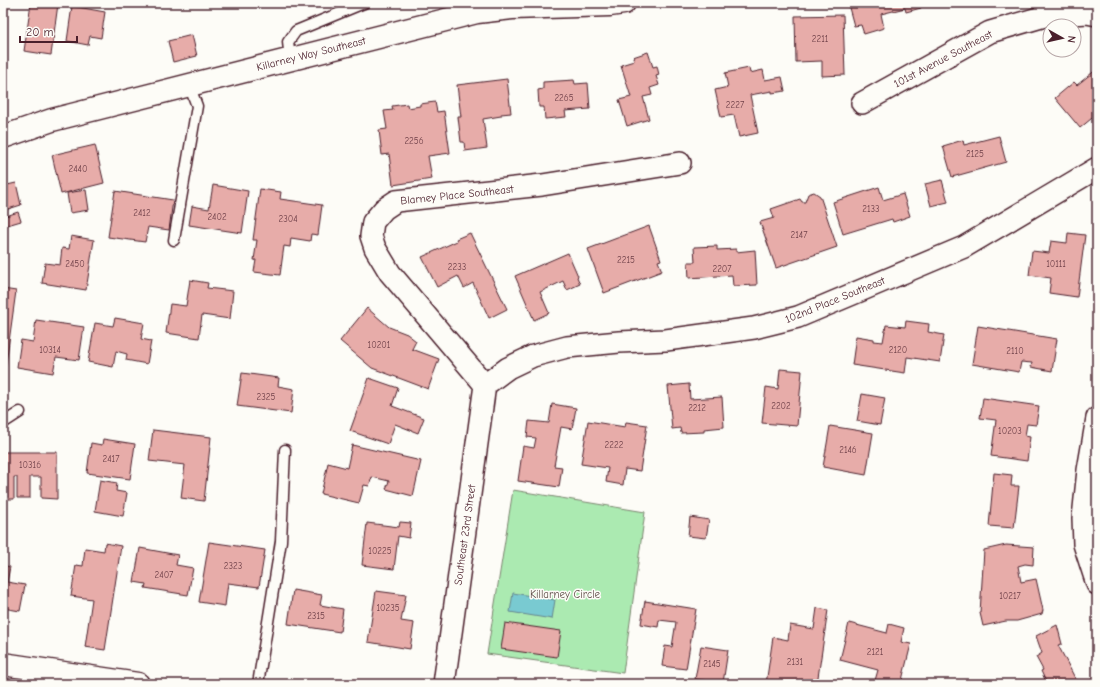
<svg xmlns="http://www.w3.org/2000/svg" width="1100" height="687" font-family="'Comic Neue',sans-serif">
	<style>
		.green { fill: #abeab1; stroke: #7a846e }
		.water { fill: #79cad1; stroke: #66868f }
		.building { fill: #e7aca9; stroke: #4a1f2b }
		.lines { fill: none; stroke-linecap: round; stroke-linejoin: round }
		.service-casing { stroke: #4a1f2b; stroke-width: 13 }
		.minor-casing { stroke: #4a1f2b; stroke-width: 24 }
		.tertiary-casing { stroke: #4a1f2b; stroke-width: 25 }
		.service { stroke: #fdfcf7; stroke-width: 10 }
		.minor { stroke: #fdfcf7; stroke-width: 21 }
		.tertiary { stroke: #fdfcf7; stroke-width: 22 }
		.labels { text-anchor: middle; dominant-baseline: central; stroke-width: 3; stroke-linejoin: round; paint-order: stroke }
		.number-label { font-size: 9px; fill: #71424a }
		.street-label { font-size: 11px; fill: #4a1f2b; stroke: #fdfcf7 }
		.park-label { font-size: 11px; fill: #62524c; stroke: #fdfcf7 }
	</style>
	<rect width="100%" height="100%" fill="#fdfcf7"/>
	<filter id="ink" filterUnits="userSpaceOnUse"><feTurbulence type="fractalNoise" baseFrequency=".025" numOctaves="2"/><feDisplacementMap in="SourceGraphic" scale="8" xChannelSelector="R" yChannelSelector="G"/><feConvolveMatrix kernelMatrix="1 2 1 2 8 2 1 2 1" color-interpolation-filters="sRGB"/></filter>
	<g filter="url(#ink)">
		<path class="green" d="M513,490L645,512L623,673L487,654Z"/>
		<path class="water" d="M513,593L555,600L552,619L510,612Z"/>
		<path class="building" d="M31,3H49L58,4L51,55L24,51Z
			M854,3H920L921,8L906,12L905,8L881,14L884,28L864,34L861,25L854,26L848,4Z
			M72,6L105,12L101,38L90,36L88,45L67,41Z
			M843,15L845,75L822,76V61L796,62L795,16Z
			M192,35L197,56L173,62L168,41Z
			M648,52L653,67L657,66L659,75L656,76L659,85L650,88L652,95L643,97L649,119L627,126L619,100L631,97L621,65L634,61L633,57Z
			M749,68L750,73L763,70L765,80L782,77L785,91L772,93V91L750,95L758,133L739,137L734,115L721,117L715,90L728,87L725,73Z
			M1097,69V114L1080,128L1055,98L1074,82L1077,85Z
			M507,79L511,113L501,114V116L483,119L487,148L465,151L464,142H461L458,117H461L457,85Z
			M574,80L575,84L588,83L590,109L565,111L566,117L545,119L544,107H539L538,90L543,89V82Z
			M435,102L437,112L444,111L450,153L428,156L432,179L393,185L389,154L382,155L379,130L387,129L384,111L393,110L392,106L407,104L408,108L420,106V104Z
			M999,136L1006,162L952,177L943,146L963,140L964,145Z
			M95,145L104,183L61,194L52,155Z
			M942,180L948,202L931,206L925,184Z
			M16,183L21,205L5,210L6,216L18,212L21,221L4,226L5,228H3V186Z
			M213,185L248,191L242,233L189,225L192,206L209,209Z
			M879,187L883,200L903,194L910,216L893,222L892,219L843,234L833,202Z
			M260,189L281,192L280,199L322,205L318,235L311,234L310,241L291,238L290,247L284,246L280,275L254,272L256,260H254L257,240H253Z
			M86,190L89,210L70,213L67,193Z
			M115,191L173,200L169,230L148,227L145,242L108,237Z
			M814,192L820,196L837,247L776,268L760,222L774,218L771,209L800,199L802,202H805L808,194Z
			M649,226L661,260L658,261L662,271L604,293L588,249Z
			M470,233L507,309L489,318L473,283L464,288L458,276L437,287L422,257L457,241L456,239Z
			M1068,233L1085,235L1077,297L1049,293L1051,278L1029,275L1032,251L1049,253L1051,241L1067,243Z
			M71,236L94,240L86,290L42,283L45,263L60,265L62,248L69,249Z
			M717,246V250L736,249V252L755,250L757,285L733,286L732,275L689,278L688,262H695L694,247Z
			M568,253L578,276L577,277L580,284L567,290L563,281L540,292L549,313L534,320L515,276Z
			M190,280L208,283L207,288L233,291L230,319L202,315L199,338L166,333L170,304L186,306Z
			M3,289L16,291L4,378H3Z
			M367,308L389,327L407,334L416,341L412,349L439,359L428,389L372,368L340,341Z
			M115,318L144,323L141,339L151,341L147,364L126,360L127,354L116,351L113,367L88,362L95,323L113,326Z
			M36,320L84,327L79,360L56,357L53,373L17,367L21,340L33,342Z
			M906,321L929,324L928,332L944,335L940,362L907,357L905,373L852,365L856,336L874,339V341L883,342L886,325L905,327Z
			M978,326L1057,339L1052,371L1031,367L1032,363L1021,362L1019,372L972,364Z
			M780,369L802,371L797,426L762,423L766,387L778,389Z
			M242,373L279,378L278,386L294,389L291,413L237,406Z
			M369,378L398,388L392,406L424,418L418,433L395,424L388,444L350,431Z
			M689,384L690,399L722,397L724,427L704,429V432L681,433L680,428L672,429L668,386Z
			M862,394L885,398L880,425L857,421Z
			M983,398L1039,406L1036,425L1027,424L1025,436L1030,437L1027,461L991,456L996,420L980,418Z
			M552,404L576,408L572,429L561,427L554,466L562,467L559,487L518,481L523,446L534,448L536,438L527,437L529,421L549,423Z
			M588,421L625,427L626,422L647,425L640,471L625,469L623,485L606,482L608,468L581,464Z
			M830,426L873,433L866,475L823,467Z
			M153,430L211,437L204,501L181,498L185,465L149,461Z
			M103,439L135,444L130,479L87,473L91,443L102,445Z
			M352,445L421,461L413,496L386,489L389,481L372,477L369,486L364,485L359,503L321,494L328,463L347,468Z
			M3,452H57V499L41,498V477H30V498H17V477H14V499H3Z
			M994,473L1012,475L1011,486H1019L1014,528L989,526Z
			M100,480L117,483L116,491L127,493L123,516L95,511Z
			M690,517L709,520L706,538L688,536Z
			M400,522L411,523L409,538L398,536L394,569L362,565L367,523L399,527Z
			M209,542L265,550L259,587L228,583L225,606L199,602Z
			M105,543L121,546L105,650L85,647L92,599L71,596L76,565L83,566L85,548L104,551Z
			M1006,545L1034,547L1033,565L1025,564L1018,566L1021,582L1036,579L1043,610L1042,614L1017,621H1006L983,626L980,613L984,550Z
			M140,548L178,555L176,565L193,568L188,595L145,588L146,584L134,582Z
			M3,565L10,567L7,582L25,585L20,611L3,608Z
			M293,590L322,595L320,605L343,609L340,632L288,624Z
			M376,591L406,595L401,621L414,623L410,649L368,642Z
			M645,601L696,609L686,669L662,666L665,646L672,647L676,622L659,620L658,627L641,624Z
			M817,608L828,610L817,684H766L773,637L788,640L790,625L814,629Z
			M505,623L561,631L557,657L501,649Z
			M849,623L887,633L889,624L904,628L901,642L911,644L901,684H874L878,670L840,660Z
			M1057,625L1062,644L1058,645L1078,684H1047L1041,671L1043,670L1036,657L1042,653L1036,636Z
			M701,646L728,650L723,683L695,679Z"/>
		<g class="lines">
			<g class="service-casing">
				<path id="service" d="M290,59L288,42L296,31L364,3
					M174,240L197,106L189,85
					M3,423L20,412
					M258,684L281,541L285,450"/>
			</g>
			<g class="minor-casing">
				<path id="minor" d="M862,103L990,32L1045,16L1087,13L1097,15
					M485,385L508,368L533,356L567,347L619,342L666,340L754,328L798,317L964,247L1097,168
					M485,385L390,273L375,248L371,236L373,222L384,209L396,201L542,185L680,163
					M1097,418L1088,470L1083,518L1084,544L1097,584
					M444,684L485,385"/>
			</g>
			<g class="tertiary-casing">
				<path id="tertiary" d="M3,137L52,120L477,12L512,8L610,5L624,3
					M3,664L138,684"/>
			</g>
			<use href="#service" class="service"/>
			<use href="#minor" class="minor"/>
			<use href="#tertiary" class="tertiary"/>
		</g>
	</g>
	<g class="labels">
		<g class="number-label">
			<text x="820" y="39">2211</text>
			<text x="564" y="98">2265</text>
			<text x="735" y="105">2227</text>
			<text x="414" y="141">2256</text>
			<text x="975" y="154">2125</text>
			<text x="78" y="169">2440</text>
			<text x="871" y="209">2133</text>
			<text x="142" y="213">2412</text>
			<text x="217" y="217">2402</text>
			<text x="288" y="219">2304</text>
			<text x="799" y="235">2147</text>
			<text x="626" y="260">2215</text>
			<text x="75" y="264">2450</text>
			<text x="1056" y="264">10111</text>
			<text x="457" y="267">2233</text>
			<text x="722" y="269">2207</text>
			<text x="379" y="345">10201</text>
			<text x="50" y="350">10314</text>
			<text x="898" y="350">2120</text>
			<text x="1015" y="351">2110</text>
			<text x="266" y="397">2325</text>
			<text x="781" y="406">2202</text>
			<text x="697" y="408">2212</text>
			<text x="1010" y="431">10203</text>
			<text x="614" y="445">2222</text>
			<text x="848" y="450">2146</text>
			<text x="111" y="459">2417</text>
			<text x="30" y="465">10316</text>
			<text x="380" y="551">10225</text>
			<text x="233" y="566">2323</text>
			<text x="164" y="575">2407</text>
			<text x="1010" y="596">10217</text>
			<text x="388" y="608">10235</text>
			<text x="316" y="616">2315</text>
			<text x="875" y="652">2121</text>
			<text x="795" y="662">2131</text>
			<text x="712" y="664">2145</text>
		</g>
		<g class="street-label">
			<text transform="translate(311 54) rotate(-14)">Killarney Way Southeast</text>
			<text transform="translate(943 59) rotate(-28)">101st Avenue Southeast</text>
			<text transform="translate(457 195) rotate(-6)">Blarney Place Southeast</text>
			<text transform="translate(835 300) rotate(-22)">102nd Place Southeast</text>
			<text transform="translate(465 535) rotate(-82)">Southeast 23rd Street</text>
		</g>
		<g class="park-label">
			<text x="565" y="594">Killarney Circle</text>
		</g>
	</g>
	<rect width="1100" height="687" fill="none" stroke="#fdfcf7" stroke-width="16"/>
	<rect x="8" y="8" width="1084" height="671" fill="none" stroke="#4a1f2b" stroke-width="1.5" filter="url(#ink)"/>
	<g transform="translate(1062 38) rotate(98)"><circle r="19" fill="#fdfcf7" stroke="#b5a4a5"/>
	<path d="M0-3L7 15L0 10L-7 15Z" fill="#4a1f2b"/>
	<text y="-6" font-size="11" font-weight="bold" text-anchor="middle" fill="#4a1f2b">N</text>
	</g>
	<path d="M20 36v6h57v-6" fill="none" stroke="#4a1f2b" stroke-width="2"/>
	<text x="26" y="36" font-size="12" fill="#4a1f2b" stroke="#fdfcf7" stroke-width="3" paint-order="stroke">20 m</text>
</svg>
